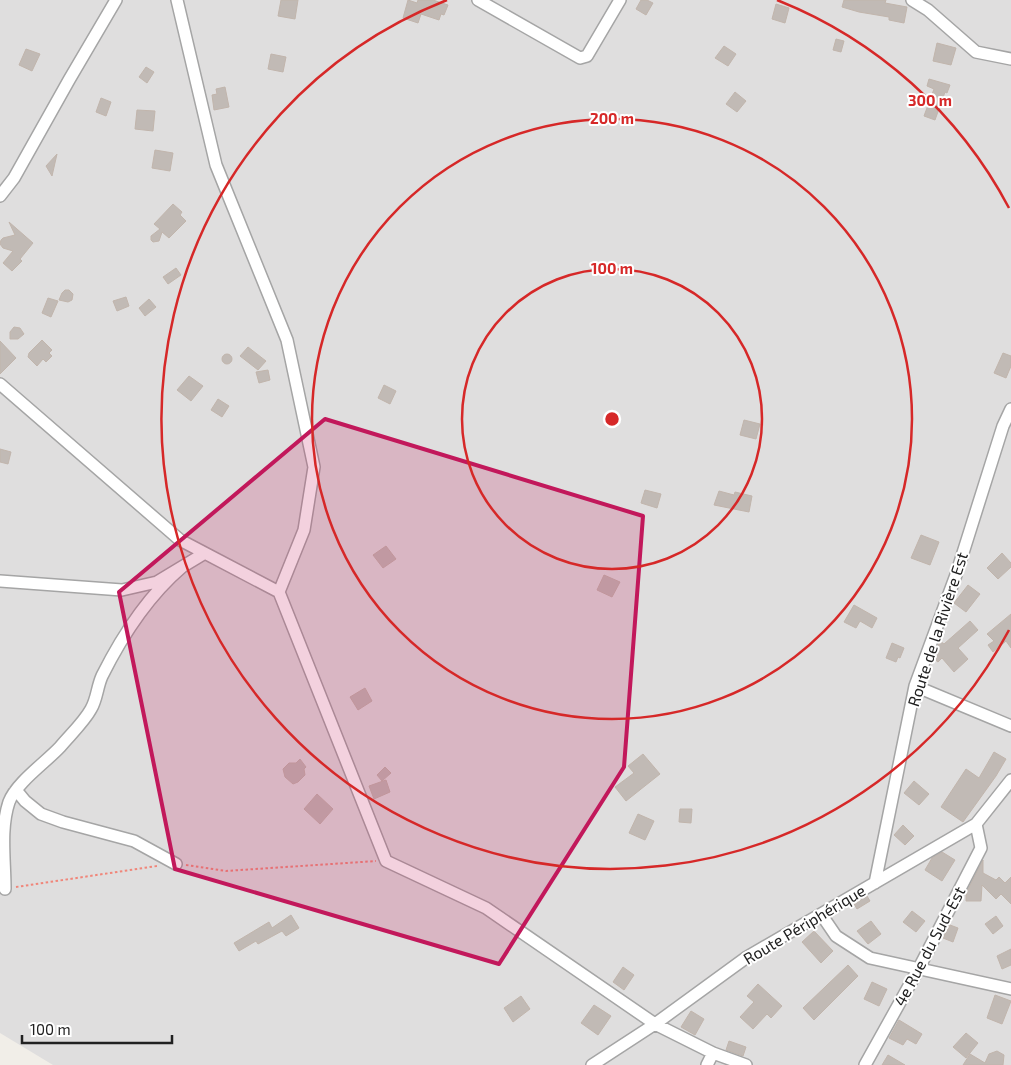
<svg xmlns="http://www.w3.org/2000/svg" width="1011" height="1065" font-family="'Exo 2',sans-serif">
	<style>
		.residential { fill: #dfdede }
		.building { fill: #c1bab5; stroke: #c1b5ac }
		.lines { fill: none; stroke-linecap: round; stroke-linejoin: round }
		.minor-casing { stroke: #a5a5a5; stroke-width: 14 }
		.path { stroke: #f0867a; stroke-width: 2; stroke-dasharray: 2.5 2.5; stroke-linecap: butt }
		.minor { stroke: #fff; stroke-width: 11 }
		.marked { fill: #c2185b; fill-opacity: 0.2; stroke: #c2185b; stroke-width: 4; stroke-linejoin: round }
		.ring { fill: none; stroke: #d62828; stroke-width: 2.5 }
		.labels { text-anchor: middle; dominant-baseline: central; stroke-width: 4; stroke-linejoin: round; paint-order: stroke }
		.street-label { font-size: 16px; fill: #212121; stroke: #fff }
		.centre { fill: #d62828; stroke: #fff; stroke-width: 2.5 }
		.ring-label { font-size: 15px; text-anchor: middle; font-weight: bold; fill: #d62828; stroke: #fff; stroke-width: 4; stroke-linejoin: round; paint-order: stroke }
	</style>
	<rect width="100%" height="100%" fill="#f1eee8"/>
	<path class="residential" d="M0,0H1011V1065H53L0,1033Z"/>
	<path class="building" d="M281,0H298L295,19L278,16Z
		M408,0L417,3L418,0H433L448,5L444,15L441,14L439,20L421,14L418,23L403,18Z
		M641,0H647L653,3L646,15L636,9Z
		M844,0H886L885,3L907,7L904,23L889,20V17L859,12L842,7Z
		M776,4L789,8L785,23L772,19Z
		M836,39L844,41L841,52L833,50Z
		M937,43L956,48L951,65L933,61Z
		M724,46L736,54L728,66L715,58Z
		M26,49L40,54L32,71L19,65Z
		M271,54L286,57L283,72L268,69Z
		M146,67L154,72L147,83L139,77Z
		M929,79L950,85L947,93L945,92L935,120L924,116L934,89L927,86Z
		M225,87L229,107L214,110L212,95L217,94L216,89Z
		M735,92L746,101L737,112L726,104Z
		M101,98L111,102L106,116L96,112Z
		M137,110L155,111L153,131L135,129Z
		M155,150L173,153L170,171L152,168Z
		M57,154L52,176L46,166Z
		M173,204L182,212L180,215L186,221L169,238L162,232L159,241L153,242L151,240V236L160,229L154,224Z
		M9,222L33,243L20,259L22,261L12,271L3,263L13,251L3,248L0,244L1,240L3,238L15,235Z
		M176,268L181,275L168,284L163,277Z
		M65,290H69L73,294L72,300L68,302L59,300L62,293Z
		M126,297L129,306L117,311L113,301Z
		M48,298L58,301L51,317L42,313Z
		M149,299L156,307L145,316L139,308Z
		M14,327L20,328L24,334L18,339H10V332Z
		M42,340L52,350L49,353L52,356L46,362L43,359L37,366L28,357L29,353Z
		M0,341L16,358L0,374Z
		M248,347L266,361L258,370L240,356Z
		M1003,353L1011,356V366L1006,378L994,373Z
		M222 359a5 5 0 1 1 10 0a5 5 0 1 1-10 0Z
		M268,370L270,380L259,383L256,372Z
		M189,376L203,386L191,401L177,390Z
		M384,385L396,391L390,404L378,398Z
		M218,399L229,406L222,417L211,410Z
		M744,420L760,424L756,439L740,435Z
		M0,449L11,452L8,464L0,462Z
		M645,490L661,494L657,508L641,503Z
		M719,491L734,495L735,492L752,496L749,512L714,505Z
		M921,535L939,542L930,565L911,558Z
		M386,546L396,559L383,568L373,555Z
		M1002,553L1011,563V567L998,579L987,568Z
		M604,575L620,582L612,597L597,590Z
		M968,585L980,594L966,612L954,603Z
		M854,605L877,618L872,628L860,621L856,628L844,622Z
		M1011,614V648L1006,641L993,652L988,645L994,641L987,634Z
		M970,621L978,630L958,648L968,659L954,672L942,658L938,662L933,658L940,641L944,644Z
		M892,643L904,648L900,658L898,657L896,662L886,658Z
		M365,688L372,701L358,710L350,697Z
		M994,752L1006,759L996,776L963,822L941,807L966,769L979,778Z
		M643,754L660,774L626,801L615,787L634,773L628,766Z
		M300,759L306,767L304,769L305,775L298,782L293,784L285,777L283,769L289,763H296Z
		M385,767L391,773L382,781L377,775Z
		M386,780L390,792L374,799L369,786Z
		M914,781L929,794L919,805L904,793Z
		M317,794L333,809L320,824L304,809Z
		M680,809H692L691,823L679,822Z
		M638,814L654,821L645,840L629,833Z
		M903,825L914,836L905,845L894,835Z
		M942,852L955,860L942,881L925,870L932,858Z
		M983,860V873L996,880L999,877L1005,883L1011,877V904L1001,894L996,899L982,885L981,901H966V893Z
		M867,896L870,901L857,909L854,904Z
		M912,911L925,921L916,932L903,922Z
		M291,915L299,928L286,936L282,931L258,944L256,941L239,951L234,943L269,922L272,928Z
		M996,916L1003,926L993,934L985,924Z
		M871,921L881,934L868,944L857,931Z
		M950,925L958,928L953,942L943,938Z
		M814,931L833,951L821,963L802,942Z
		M1011,949V965L1002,969L997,956Z
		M848,965L858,976L814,1020L803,1008Z
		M623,967L634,975L624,990L613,982Z
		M872,982L887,989L879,1006L864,999Z
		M758,984L782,1006L771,1018L767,1014L753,1029L740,1017L754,1002L747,996Z
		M995,995L1011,1001L1002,1024L987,1018Z
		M521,996L530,1009L513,1022L504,1008Z
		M594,1005L611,1016L598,1035L581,1023Z
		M691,1011L704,1019L695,1035L681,1027Z
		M899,1020L922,1034L916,1044L907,1039L903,1045L889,1038Z
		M966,1033L978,1043L966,1058L953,1047Z
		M729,1041L746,1047L743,1056L726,1050Z
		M997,1051L1004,1055L1003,1065H963L970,1054L985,1063L989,1054Z
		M888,1055L905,1065H882Z"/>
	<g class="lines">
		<g class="minor-casing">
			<path id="minor" d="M177,0L216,165L287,340L314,467L304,530L279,592
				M478,0L580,58L587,56L620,0
				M912,0L928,10L976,52L1011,59
				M0,196L14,178L69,80L116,0
				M0,384L180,540L279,592L386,861L486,908L655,1024L713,1053L746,1065
				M0,581L122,590L157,582L205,553
				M915,686L1011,726
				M16,790L25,801L41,814L63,822L134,841L176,864
				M875,883L915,686L956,575L1003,426L1011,409
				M5,889C5,860 0,829 9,802C16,783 46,762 60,747C70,735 84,722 91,709C97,699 97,687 102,676C122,636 148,596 182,567
				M821,914L836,936L870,958L1011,989
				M592,1065L655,1024L747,957L976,824L1011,780
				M707,1065L713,1053
				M865,1065L919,968L981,848L976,824"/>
		</g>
		<path class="path" d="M186,865L226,871L376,861
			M16,887L157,866"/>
		<use href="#minor" class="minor"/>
	</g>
	<path class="marked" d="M325,419L643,516L624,767L499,964L175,869L119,592Z"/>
	<g class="ring">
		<circle cx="612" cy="419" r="150"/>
		<circle cx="612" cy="419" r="300"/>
		<path d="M1009 630A450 450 0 1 1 447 0M777 0A450 450 0 0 1 1009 208"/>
	</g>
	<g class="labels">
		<g class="street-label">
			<text transform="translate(937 629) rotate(-72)">Route de la Rivière Est</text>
			<text transform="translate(804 924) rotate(-31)">Route Périphérique</text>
			<text transform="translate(929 946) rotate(-62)">4e Rue du Sud-Est</text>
		</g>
	</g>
	<circle cx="612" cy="419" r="8" class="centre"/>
	<g class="ring-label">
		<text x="930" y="106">300 m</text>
		<text x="612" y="124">200 m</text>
		<text x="612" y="274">100 m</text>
	</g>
	<path d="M22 1035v8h150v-8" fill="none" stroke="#212121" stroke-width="2.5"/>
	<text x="30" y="1035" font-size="15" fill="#212121" stroke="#ffffff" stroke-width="4" paint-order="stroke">100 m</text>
</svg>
